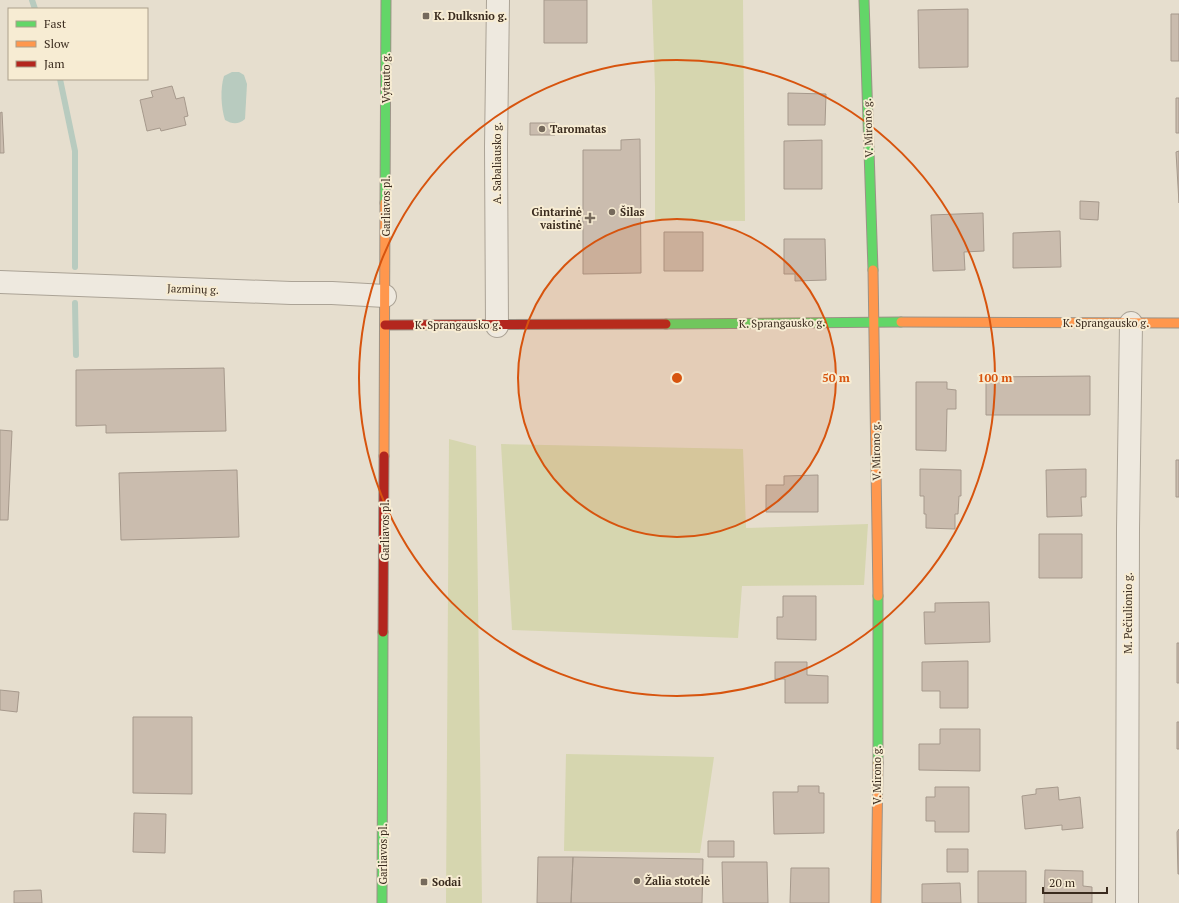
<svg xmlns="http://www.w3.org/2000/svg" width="1179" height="903" font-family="'PT Serif',serif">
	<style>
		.green { fill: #d6d6af }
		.water { fill: #b8cbbf }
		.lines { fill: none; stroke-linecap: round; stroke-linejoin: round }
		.stream { stroke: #b8cbbf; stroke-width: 6 }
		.building { fill: #cabcae; stroke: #a6998c }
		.street-casing { stroke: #aba396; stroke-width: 24 }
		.fast-casing { stroke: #9b9286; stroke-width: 11 }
		.slow-casing { stroke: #9b9286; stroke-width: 11 }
		.jam-casing { stroke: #9b9286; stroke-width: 11 }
		.street { stroke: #eee9df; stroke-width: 22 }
		.fast { stroke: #63d668; stroke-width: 9 }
		.slow { stroke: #ff974d; stroke-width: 9 }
		.jam { stroke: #b3261e; stroke-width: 9 }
		.ring { fill: none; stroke: #d7540e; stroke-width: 2 }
		.poi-dot { fill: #766a5c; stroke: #f7ecd3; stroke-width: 1.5 }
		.labels { text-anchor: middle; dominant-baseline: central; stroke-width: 4; stroke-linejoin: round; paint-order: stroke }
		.poi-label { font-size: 11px; font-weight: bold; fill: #3a2b1e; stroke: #f7ecd3; text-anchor: start }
		.street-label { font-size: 11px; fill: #3a2b1e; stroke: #f7ecd3 }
		.centre { fill: #d7540e; stroke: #f7ecd3; stroke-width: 2 }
		.ring-label { font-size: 12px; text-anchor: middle; font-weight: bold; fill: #d7540e; stroke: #f7ecd3; stroke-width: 4; stroke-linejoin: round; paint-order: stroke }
	</style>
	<rect width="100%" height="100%" fill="#e6dece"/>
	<path class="green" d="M652,0H743L745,221L655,220V87Z
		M449,439L476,446L482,903H446Z
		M501,444L743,449L746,528L868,524L864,585L742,586L738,638L512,630Z
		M566,754L714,757L700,853L564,851Z"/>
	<path class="water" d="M232,72H239L244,75L247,84L245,119C238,125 232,124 225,120C221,107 220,89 224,76Z"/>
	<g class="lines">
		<path class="stream" d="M32,0L35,9
			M60,79L75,151V267
			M75,303L76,355"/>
	</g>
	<path class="building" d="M544,0H587V43H544Z
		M968,9V67L919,68L918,10Z
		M1171,14H1179V61H1171Z
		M172,86L176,99L184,97L188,116L184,117L186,125L161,131L160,128L147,131L140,100L153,97L151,91Z
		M788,93L826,94L825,125H788Z
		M1176,98H1179V133H1176Z
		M2,112L4,153H0V113Z
		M530,123H555V135H530Z
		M640,139L641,273L583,274V150H621V140Z
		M822,140V189H784V141Z
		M1179,151V203L1176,152Z
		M1080,201L1099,202L1098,220L1080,219Z
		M983,213L984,251L964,252L965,270L933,271L931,215Z
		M1060,231L1061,267L1013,268V233Z
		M664,232H703V271H664Z
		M784,239H825L826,280L795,281V274H784Z
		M224,368L226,431L106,433V425L76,426V370Z
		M1090,376V415H986V377Z
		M916,382H947V389L956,390V409H947L946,451L916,450Z
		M0,430L12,431L8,520H0Z
		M1176,460H1179V497H1176Z
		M920,469L961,470V496H959L958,514H955V529L926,528V514H924V496H920Z
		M1086,469V497H1081L1082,516L1047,517L1046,470Z
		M237,470L239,537L121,540L119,473Z
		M818,475V512H766V485H784V476Z
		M1039,534H1082V578H1039Z
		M783,596H816V640L777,639V617H783Z
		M989,602L990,642L925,644L924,612H935V603Z
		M1177,643H1179V683H1177Z
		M968,661V708H940V691H922V662Z
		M775,662H807V675L828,676V703H785V679H775Z
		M0,690L19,692L17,712L0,710Z
		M133,717H192V794L133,793Z
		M1177,722H1179V749H1177Z
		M940,729H980V771L919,770V744H940Z
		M798,786H819V793H824V833L774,834L773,792H798Z
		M935,787H969V832H935V821H926V797H935Z
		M1058,787L1059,800L1080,797L1083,828L1062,830V825L1025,829L1022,796L1036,794V789Z
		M134,813L166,814L165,853L133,852Z
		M1179,829V874H1178L1177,832Z
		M708,841H734V857H708Z
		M947,849H968V872H947Z
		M538,857H573L571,903H537Z
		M573,857L703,859L702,903H571Z
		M722,862H767L768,903H723Z
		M791,868H829V903H790Z
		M1045,870L1083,871V886L1092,887V903H1044Z
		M978,871H1026V903H978Z
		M960,883L961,903H922V884Z
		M41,890L42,903H14V891Z"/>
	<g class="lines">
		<g class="street-casing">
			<path id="street" d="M0,282L291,293H332L385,296
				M497,326L496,147L498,0
				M1127,903L1128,529L1131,323"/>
		</g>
		<g class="fast-casing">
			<path id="fast" d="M864,0L873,270
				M385,203L386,0
				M666,324L901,322
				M878,763V596
				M382,903L383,632"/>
		</g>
		<g class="slow-casing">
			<path id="slow" d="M873,270L878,596
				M901,322L1179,323
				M384,456L385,203
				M876,903L878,763"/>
		</g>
		<g class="jam-casing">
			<path id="jam" d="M385,325L666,324
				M383,632L384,456"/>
		</g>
		<use href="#street" class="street"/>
		<use href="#fast" class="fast"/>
		<use href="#slow" class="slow"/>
		<use href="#jam" class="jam"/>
	</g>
	<circle cx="677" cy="378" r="159" fill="#d7540e" fill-opacity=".12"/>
	<g class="ring">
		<circle cx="677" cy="378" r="159"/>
		<circle cx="677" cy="378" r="318"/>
	</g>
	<g class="poi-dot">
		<rect x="422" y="12" width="8" height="8" rx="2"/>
		<circle cx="542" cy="129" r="4"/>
		<circle cx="612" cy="212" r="4"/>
		<path d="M588 212h4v4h4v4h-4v4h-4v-4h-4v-4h4z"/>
		<circle cx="637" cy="881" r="4"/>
		<rect x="420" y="878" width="8" height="8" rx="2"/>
	</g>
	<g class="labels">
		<g class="poi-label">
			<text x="434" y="16">K. Dulksnio g.</text>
			<text x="550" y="129">Taromatas</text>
			<text x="582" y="212" text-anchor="end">Gintarinė<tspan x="582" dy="13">vaistinė</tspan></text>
			<text x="620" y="212">Šilas</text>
			<text x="645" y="881">Žalia stotelė</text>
			<text x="432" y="882">Sodai</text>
		</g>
		<g class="street-label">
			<text transform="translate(386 78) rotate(-90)">Vytauto g.</text>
			<text transform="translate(868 128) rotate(-92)">V. Mirono g.</text>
			<text transform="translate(497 163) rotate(-90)">A. Sabaliausko g.</text>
			<text transform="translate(386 206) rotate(-90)">Garliavos pl.</text>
			<text transform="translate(193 289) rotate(2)">Jazminų g.</text>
			<text transform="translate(782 323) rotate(-1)">K. Sprangausko g.</text>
			<text x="1106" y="323">K. Sprangausko g.</text>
			<text x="458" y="325">K. Sprangausko g.</text>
			<text transform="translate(876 451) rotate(-91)">V. Mirono g.</text>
			<text transform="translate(385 530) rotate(-90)">Garliavos pl.</text>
			<text transform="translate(1128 613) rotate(-90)">M. Pečiulionio g.</text>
			<text transform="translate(877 775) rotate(-90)">V. Mirono g.</text>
			<text transform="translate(383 854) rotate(-90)">Garliavos pl.</text>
		</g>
	</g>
	<circle cx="677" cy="378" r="6" class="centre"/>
	<g class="ring-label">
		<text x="836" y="382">50 m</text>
		<text x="995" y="382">100 m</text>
	</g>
	<rect x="8" y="8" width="140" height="72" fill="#f7ecd3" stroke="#ab9f8b"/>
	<rect x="16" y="21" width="20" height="6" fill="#63d668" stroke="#ab9f8b"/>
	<text x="44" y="28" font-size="12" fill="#3a2b1e">Fast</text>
	<rect x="16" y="41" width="20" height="6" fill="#ff974d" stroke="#ab9f8b"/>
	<text x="44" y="48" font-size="12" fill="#3a2b1e">Slow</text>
	<rect x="16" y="61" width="20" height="6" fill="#b3261e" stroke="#ab9f8b"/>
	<text x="44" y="68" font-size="12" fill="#3a2b1e">Jam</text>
	<path d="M1043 887v6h64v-6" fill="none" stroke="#3a2b1e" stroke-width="2"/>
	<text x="1049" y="887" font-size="12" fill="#3a2b1e" stroke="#f7ecd3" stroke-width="3" paint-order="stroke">20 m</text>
</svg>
